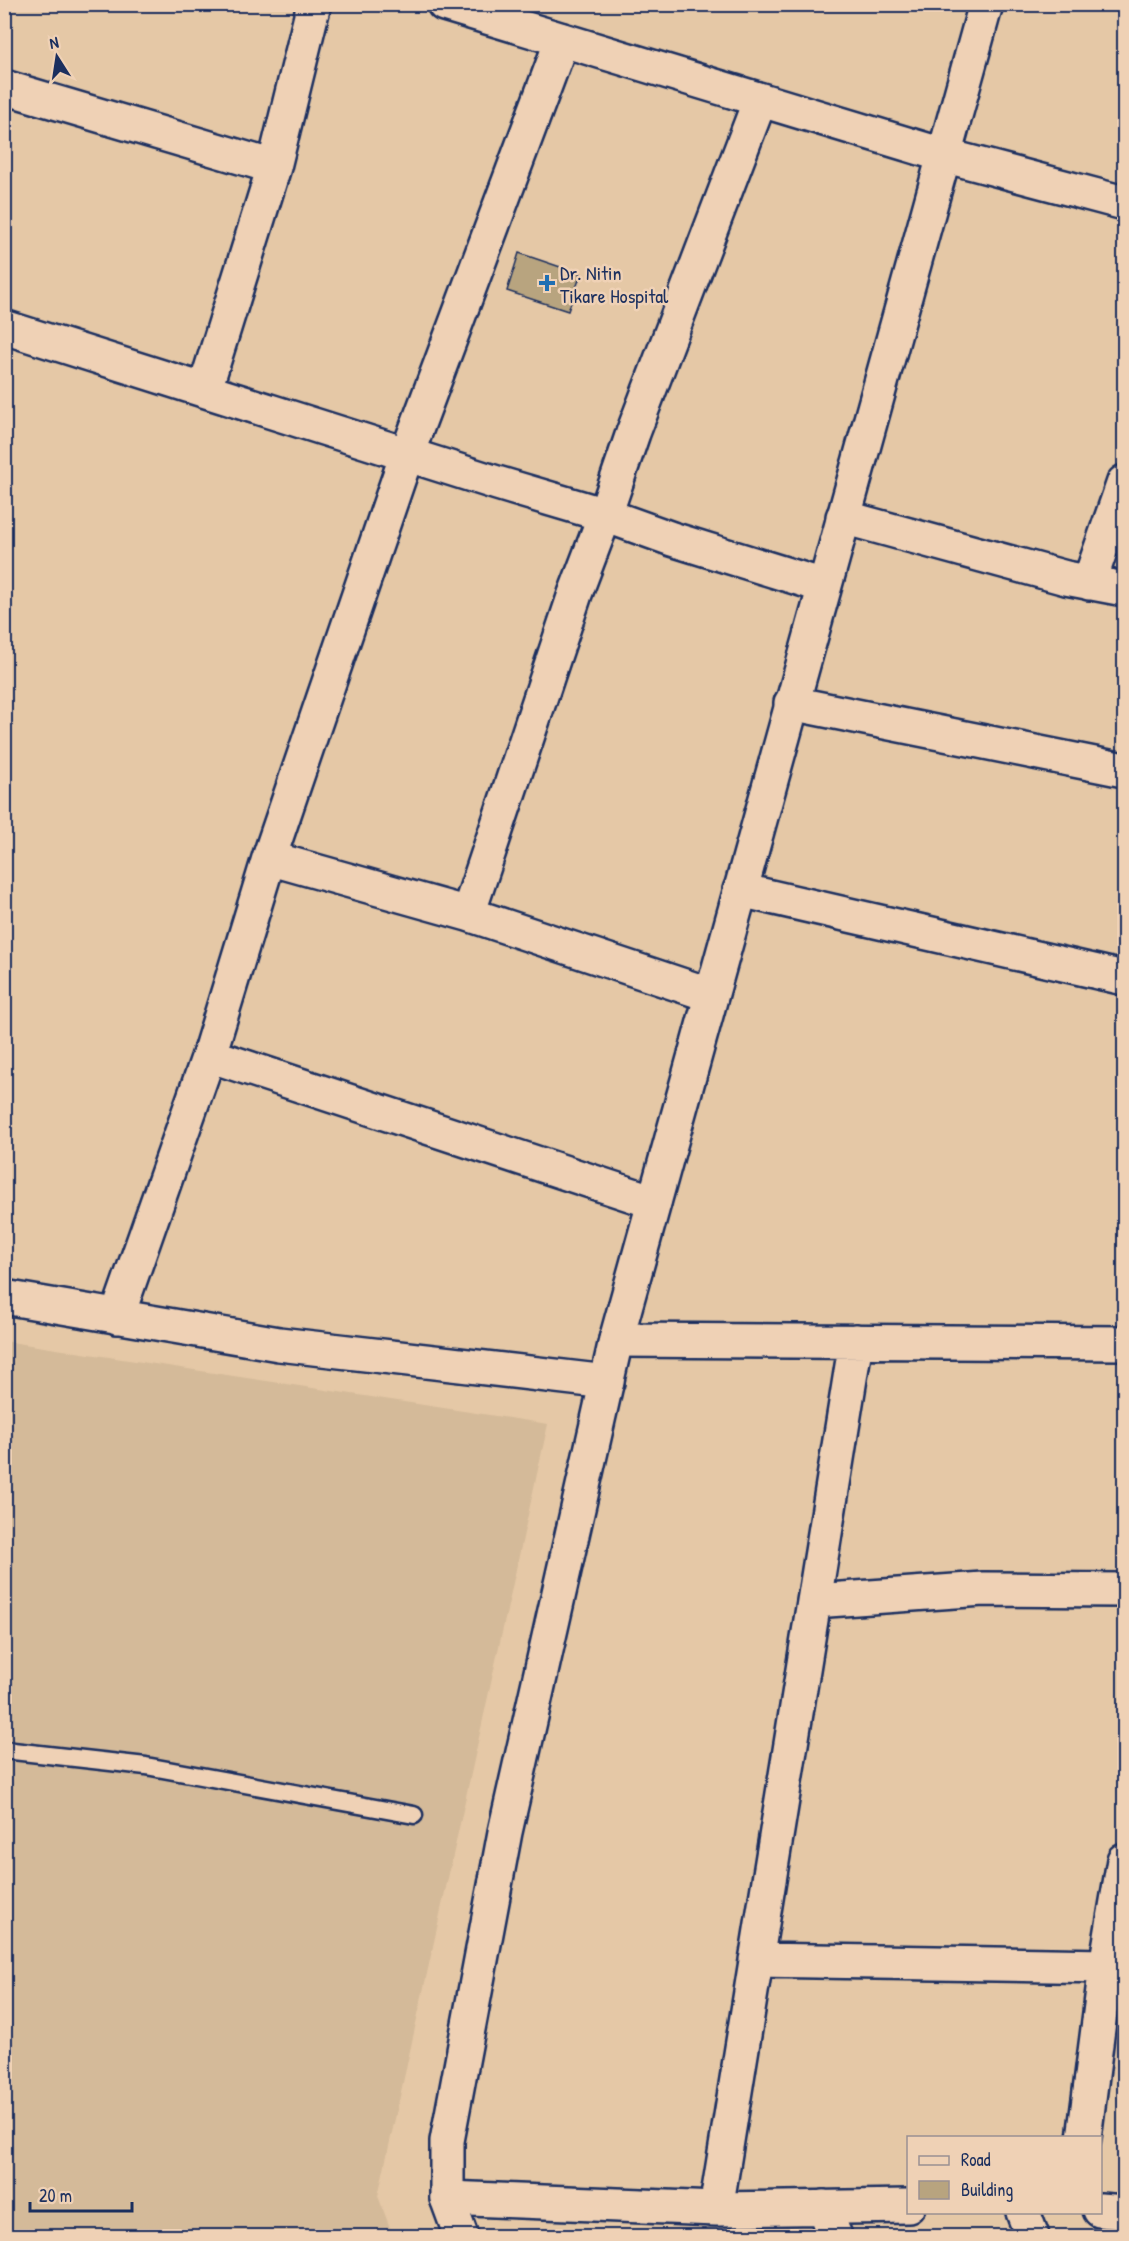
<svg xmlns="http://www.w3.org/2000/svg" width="1129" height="2241" font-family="'Patrick Hand',sans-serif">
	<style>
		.built { fill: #d4ba99 }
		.building { fill: #b8a47f; stroke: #1b2f5e; stroke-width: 1.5 }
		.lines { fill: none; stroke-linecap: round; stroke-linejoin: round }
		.service-casing { stroke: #1b2f5e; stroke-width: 21 }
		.minor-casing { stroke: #1b2f5e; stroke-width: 38 }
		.tertiary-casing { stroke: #1b2f5e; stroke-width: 38 }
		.service { stroke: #efd1b5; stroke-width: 16 }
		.minor { stroke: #efd1b5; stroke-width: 33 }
		.tertiary { stroke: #efd1b5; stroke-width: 33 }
		.poi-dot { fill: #1f6fb2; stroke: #efd1b5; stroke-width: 2 }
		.labels { text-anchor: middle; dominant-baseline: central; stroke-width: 5; stroke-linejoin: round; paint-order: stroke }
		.poi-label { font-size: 20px; fill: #1b2f5e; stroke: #efd1b5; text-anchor: start }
	</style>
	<rect width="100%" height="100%" fill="#e5c8a6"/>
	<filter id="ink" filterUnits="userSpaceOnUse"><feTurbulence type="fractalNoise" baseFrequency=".0167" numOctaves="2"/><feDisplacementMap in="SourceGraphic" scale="12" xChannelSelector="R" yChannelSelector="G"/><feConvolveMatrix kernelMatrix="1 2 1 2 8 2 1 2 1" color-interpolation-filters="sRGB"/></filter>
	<g filter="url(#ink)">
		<path class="built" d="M4,1341L548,1424L378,2196L393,2236H5Z"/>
		<path class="building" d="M519,253L581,274L568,311L507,291Z"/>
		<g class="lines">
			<g class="service-casing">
				<path id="service" d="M4,1750L146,1766L414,1815"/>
			</g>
			<g class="minor-casing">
				<path id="minor" d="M4,87L274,167
					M4,327L497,483L605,515L672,539L824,586
					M205,389L274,167L314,4
					M843,517L1066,578L1124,589
					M1089,583L1124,482
					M791,703L1124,770
					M269,858L468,914L711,995
					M740,890L1124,978
					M468,914L575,594L605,515L633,433L760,100
					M209,1055L654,1202
					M4,1297L279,1344L607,1382
					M117,1317L209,1055L269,858L407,454L562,40
					M616,1340L1124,1343
					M814,1601L983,1589L1124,1590
					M756,1960L1106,1966
					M1084,2138L1106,1966L1124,1860
					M447,2198L716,2209L908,2206
					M823,2207L835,2236
					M716,2209L856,1341
					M1100,2210L1124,2212
					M1023,2212L1032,2236"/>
			</g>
			<g class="tertiary-casing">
				<path id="tertiary" d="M444,4L943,155L1124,203
					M461,2236L447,2198V2141L505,1832L616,1340L986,4"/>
			</g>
			<use href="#service" class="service"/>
			<use href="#minor" class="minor"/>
			<use href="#tertiary" class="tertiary"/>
		</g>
	</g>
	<path class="poi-dot" d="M544 274h6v6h6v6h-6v6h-6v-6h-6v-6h6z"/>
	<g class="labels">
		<g class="poi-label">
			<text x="560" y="272">Dr. Nitin<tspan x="560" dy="23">Tikare Hospital</tspan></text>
		</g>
	</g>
	<rect width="1129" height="2241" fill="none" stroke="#efd1b5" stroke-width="24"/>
	<rect x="12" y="12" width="1105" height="2217" fill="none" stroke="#1b2f5e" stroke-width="2" filter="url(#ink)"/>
	<rect x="907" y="2136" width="195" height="78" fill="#efd1b5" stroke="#9a9092" stroke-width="1.5"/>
	<rect x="919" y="2156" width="30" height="9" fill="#efd1b5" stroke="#9a9092" stroke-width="1.5"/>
	<text x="961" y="2166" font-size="18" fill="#1b2f5e">Road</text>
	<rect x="919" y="2181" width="30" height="18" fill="#b8a47f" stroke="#9a9092" stroke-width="1.5"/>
	<text x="961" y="2196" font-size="18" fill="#1b2f5e">Building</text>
	<g transform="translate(57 57) rotate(348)" stroke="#efd1b5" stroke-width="4.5" paint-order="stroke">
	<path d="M0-4.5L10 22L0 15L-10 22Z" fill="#1b2f5e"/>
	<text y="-9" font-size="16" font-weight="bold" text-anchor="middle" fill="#1b2f5e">N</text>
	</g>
	<path d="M30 2202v9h102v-9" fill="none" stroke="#1b2f5e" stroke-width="3"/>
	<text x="39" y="2202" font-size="18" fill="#1b2f5e" stroke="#efd1b5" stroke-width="4.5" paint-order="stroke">20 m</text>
</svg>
